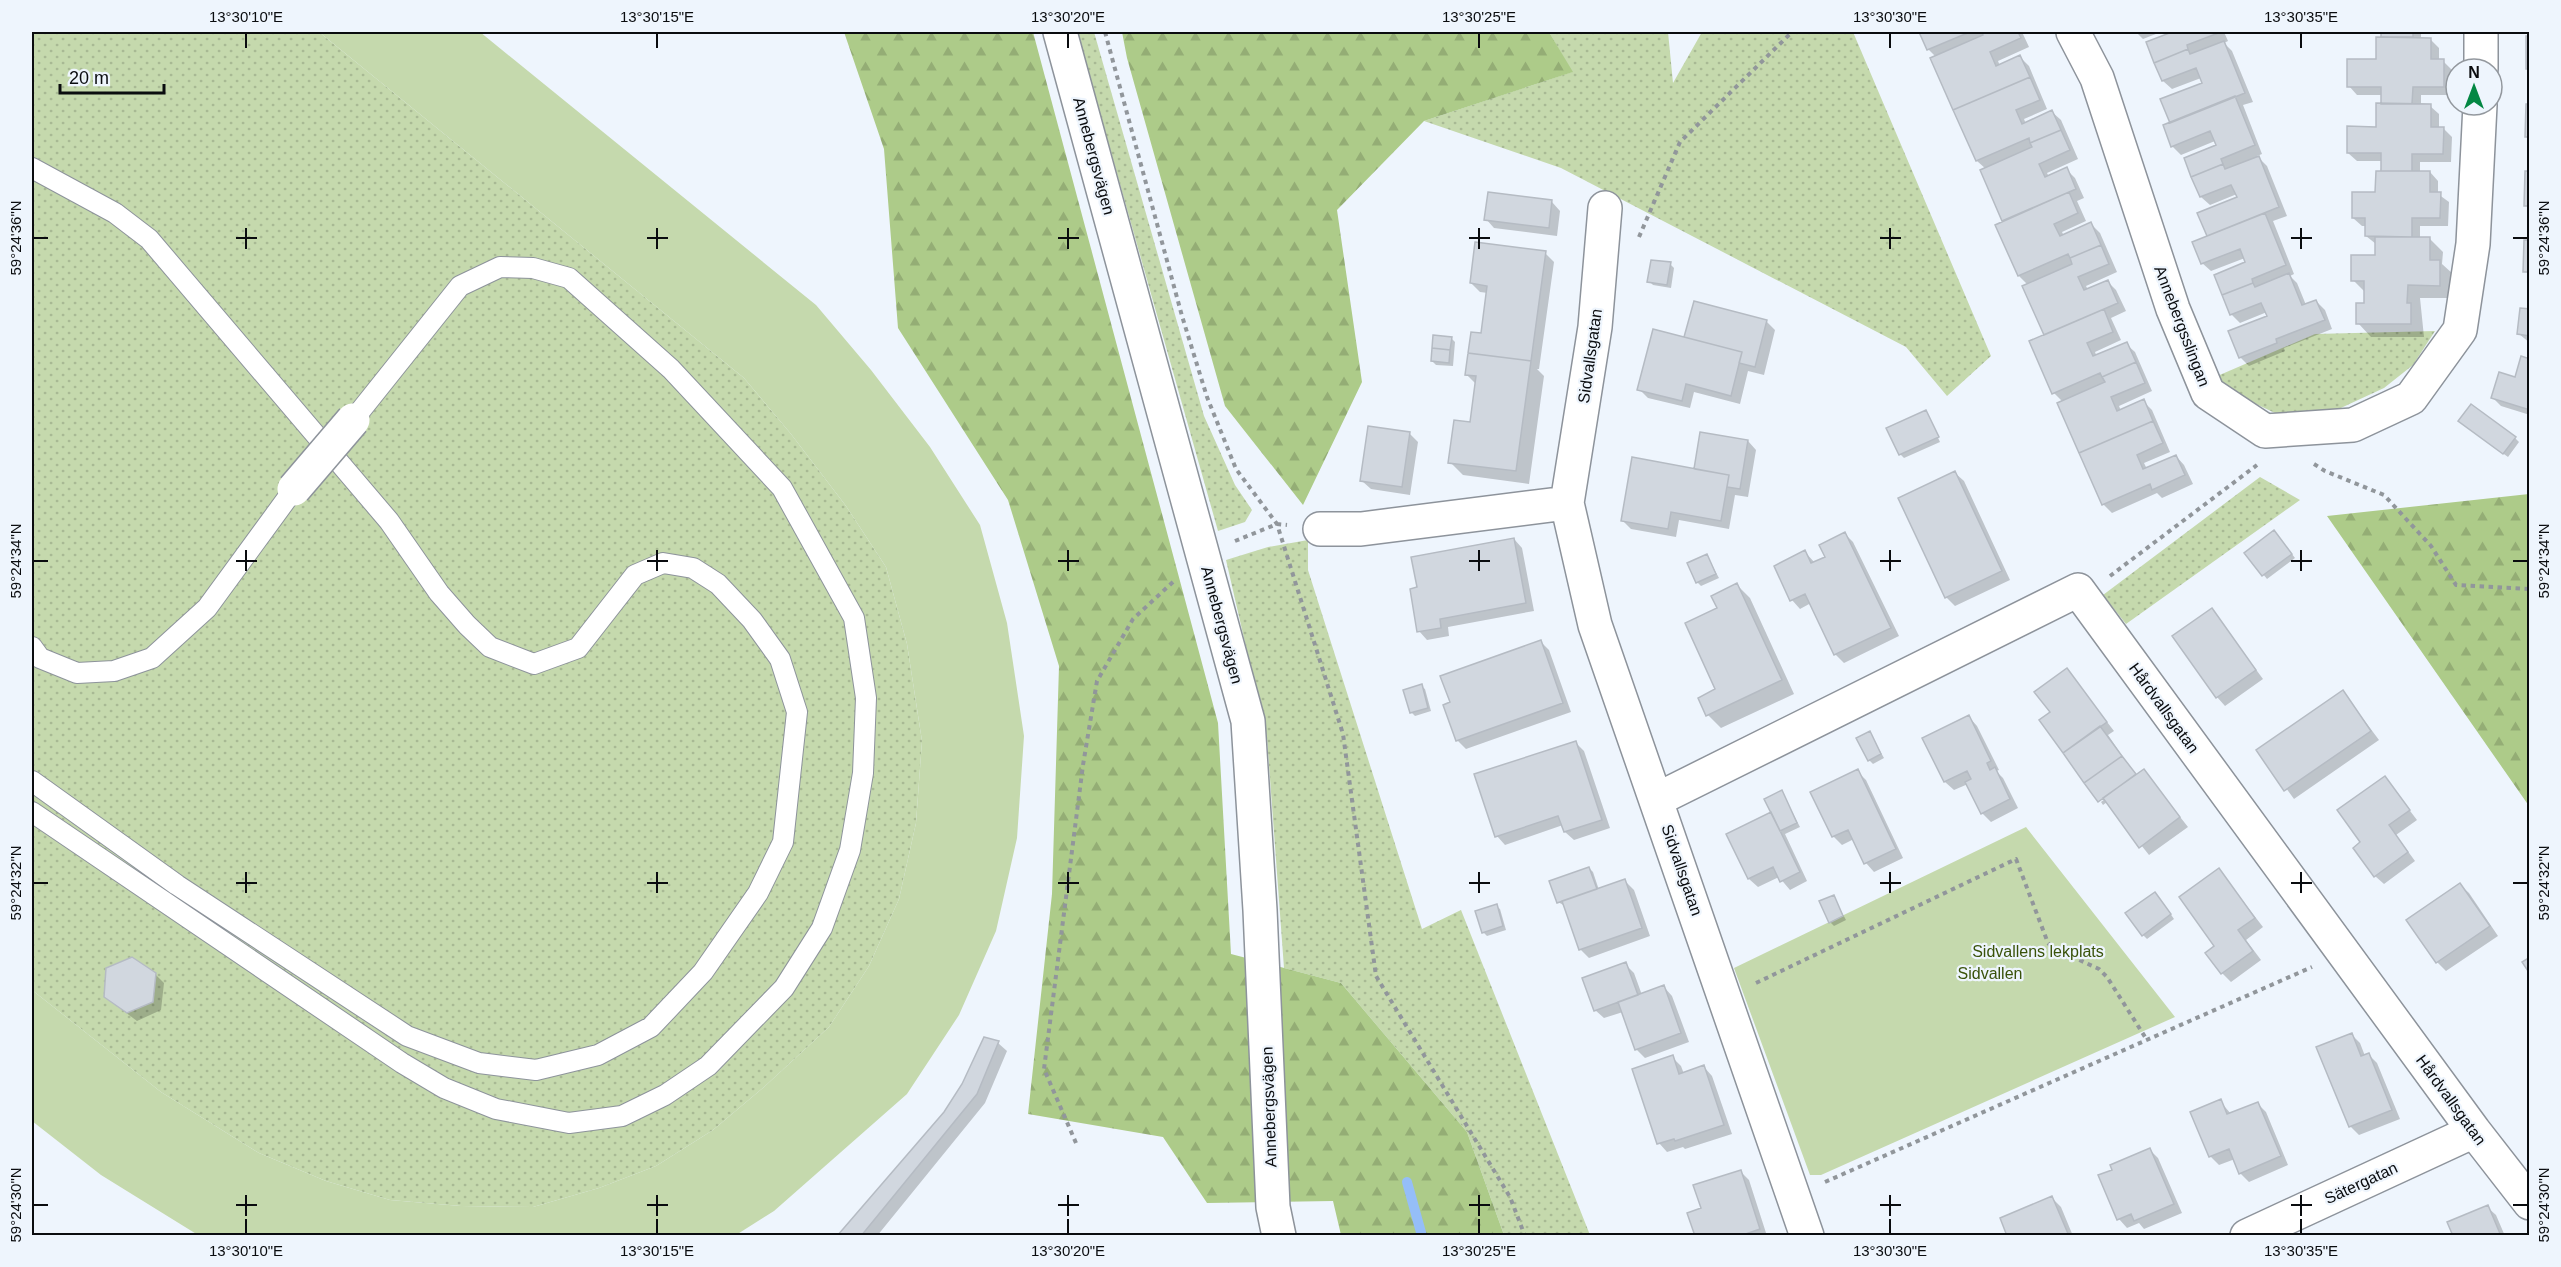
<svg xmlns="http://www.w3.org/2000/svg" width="2561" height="1267" font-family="Helvetica,sans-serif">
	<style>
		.grass { fill: url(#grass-dots) }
		.forest { fill: url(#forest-firs) }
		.park { fill: #c5d9ad }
		.shadow { fill: #0003 }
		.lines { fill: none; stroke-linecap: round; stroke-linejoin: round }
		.stream { stroke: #95bef8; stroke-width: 10 }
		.building { fill: #d1d7df; stroke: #b5bbc3; stroke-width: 1.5 }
		.lane-casing { stroke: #8d939b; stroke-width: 22 }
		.street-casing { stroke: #8d939b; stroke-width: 36 }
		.path { stroke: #91969b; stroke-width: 4; stroke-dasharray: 4.5 4.5; stroke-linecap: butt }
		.lane { stroke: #fff; stroke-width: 20 }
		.street { stroke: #fff; stroke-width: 33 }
		.street-bridge-casing { stroke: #8d939b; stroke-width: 36; stroke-linecap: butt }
		.street-bridge { stroke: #fff; stroke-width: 33 }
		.ticks { fill: none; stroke: #0a0c0f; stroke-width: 2 }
		.labels { text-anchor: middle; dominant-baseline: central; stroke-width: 4.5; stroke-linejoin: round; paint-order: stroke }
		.street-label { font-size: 16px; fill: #0a0c0f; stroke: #eef5fd }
		.park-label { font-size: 16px; fill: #39520a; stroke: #eef5fd }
		.neatline { fill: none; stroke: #0a0c0f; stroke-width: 2 }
		.ticks-label { font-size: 15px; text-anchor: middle; fill: #0a0c0f }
	</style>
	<defs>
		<pattern id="grass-dots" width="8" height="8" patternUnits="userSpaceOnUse" patternTransform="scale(1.5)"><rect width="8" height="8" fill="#c5d9ad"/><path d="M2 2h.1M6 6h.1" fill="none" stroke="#a8b994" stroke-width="1.8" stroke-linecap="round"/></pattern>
		<pattern id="forest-firs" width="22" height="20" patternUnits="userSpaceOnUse" patternTransform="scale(1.5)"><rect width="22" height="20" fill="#adcb89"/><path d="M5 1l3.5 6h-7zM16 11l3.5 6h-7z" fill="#94ad75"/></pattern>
	</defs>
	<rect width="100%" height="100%" fill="#eef5fd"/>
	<path class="grass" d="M32,32H319L744,378L791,434L846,506L886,567L907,644L922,741L916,823L899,899L869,966L829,1027L764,1087L713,1130L656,1166L599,1188L533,1207L461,1206L390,1200L326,1181L259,1153L161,1092L32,990Z
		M1077,32H1094L1204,416L1235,485L1252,510L1245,522L1218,531Z
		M1549,32H1668L1673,83L1702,32H1853L1991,356L1947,396L1906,347L1561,168L1424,121L1572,72Z
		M2435,331L2413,365L2384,388L2330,413L2277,414L2231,392L2215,377L2315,334Z
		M2260,477L2300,500L2126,624L2103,595Z
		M1308,540V570L1422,929L1461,910L1590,1235H1504L1467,1132L1341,983L1284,968L1267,738L1226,560L1268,547Z"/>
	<path class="forest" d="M844,32H1033L1218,723L1231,954L1341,983L1467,1132L1504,1235H1341L1333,1201L1207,1203L1163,1137L1028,1114L1052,894L1059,666L1008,500L898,328L884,149Z
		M1122,32H1549L1573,72L1424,121L1337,210L1362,382L1303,505L1225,406L1127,58Z
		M2529,494H2530L2529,806L2327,516Z"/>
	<path class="park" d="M319,32H480L816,305L871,370L930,447L980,525L1007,623L1024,736L1017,838L996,931L959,1015L907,1094L774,1211L736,1235H198L101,1175L32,1121V990L161,1092L259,1153L326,1181L390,1200L461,1206L533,1207L599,1188L656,1166L713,1130L764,1087L829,1027L869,966L899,899L916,823L922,741L907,644L886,567L846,506L791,434L744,378Z
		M2026,827L2175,1017L1821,1175H1810L1734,968Z"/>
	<path class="shadow" d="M1920,32H2022L2029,47L1998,61L2000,66L2020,57L2029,66L2047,109L2024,119L2026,124L2052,112L2061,120L2078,159L2047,173L2049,177L2066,169L2075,178L2084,198L2077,201L2086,221L2062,232L2064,236L2091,224L2100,233L2117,272L2086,286L2088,290L2108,282L2116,290L2126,311L2111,318L2121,340L2095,352L2097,357L2126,344L2135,352L2152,391L2119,406L2121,411L2143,401L2152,410L2170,452L2144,463L2147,469L2176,456L2184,465L2193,484L2162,498L2157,493L2112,513L2103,504L2063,402L2054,393L2046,336L2028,285L2019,276L1997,225L2004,222L1982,171L1986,169L1977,161L1932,59L1936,57L1928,49Z
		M2136,32H2161L2143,39Z
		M2176,32H2224L2228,41L2224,43L2232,51L2253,102L2243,105L2262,154L2257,156L2267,166L2287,216L2273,221L2294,274L2290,276L2297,283L2306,305L2316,301L2325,310L2332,329L2284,348L2285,351L2249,366L2240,357L2269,317L2267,312L2240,323L2231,314L2247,263L2245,258L2211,271L2202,263L2209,237L2199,214L2239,198L2237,194L2210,205L2201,197L2217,146L2215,141L2181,155L2172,146V124L2204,84L2201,78L2172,89L2163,81L2148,43Z
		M2383,32H2421V39H2430L2439,48V61H2443L2452,70V95H2421V106H2430L2439,114V128H2443L2452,137L2451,162H2420V172H2430L2438,181V194L2449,202L2448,226H2420V238H2429L2443,252L2442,264L2453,274V298H2420L2424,337H2371L2358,323L2366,304V293L2353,280L2376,256V244L2366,236V226H2362L2353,218L2377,194L2382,161H2357L2348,153L2377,128L2383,95H2357L2349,86L2378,61Z
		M1552,202L1560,211L1557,236L1494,228L1486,219Z
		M1545,253L1554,262L1539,369H1537L1544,376L1529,484L1463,475L1450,462L1471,424L1476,384L1467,375L1482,334L1488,293L1480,292L1471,283Z
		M1670,264L1674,268L1671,288L1653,285L1649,281Z
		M1695,303L1766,321L1775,330L1764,375L1748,371L1740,404L1694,392L1690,408L1648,398L1639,389L1685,339Z
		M2530,311V343L2519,334Z
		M1451,338L1455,342L1453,366L1436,365L1432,361Z
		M2530,361V415L2501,406L2492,397L2516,379Z
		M1926,412L1940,442L1904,458L1900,454Z
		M2464,425L2515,438L2519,442L2508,457Z
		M1409,433L1418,442L1410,495L1371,489L1362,481Z
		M1748,441L1756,450L1748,497L1735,495L1729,529L1679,520L1676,537L1631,529L1622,520L1695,470Z
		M1955,473L1964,481L2010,580L1955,606L1946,597Z
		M1845,534L1853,542L1899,636L1844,663L1835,654L1811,603L1800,609L1792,600L1805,552L1815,563L1827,557Z
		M2278,536L2295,558L2267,579L2246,553Z
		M1514,539L1522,548L1534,611L1448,627L1449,636L1427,640L1419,631Z
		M1707,556L1719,578L1701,586L1697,582Z
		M1737,585L1750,598L1794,694L1721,728L1708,715L1717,690L1719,609Z
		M2212,610L2263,679L2225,706L2217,697Z
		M1540,641L1549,650L1571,712L1466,749L1457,740Z
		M2067,670L2114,731L2108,735L2136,776L2144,771L2188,827L2149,855L2107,802L2103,805L2101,802L2105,799L2052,713Z
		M1421,686L1425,689L1431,711L1415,716L1411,712Z
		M2343,692L2379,740L2294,799L2258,750Z
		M1969,717L1977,726L1999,770L1996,771L2003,778L2018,808L1991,822L1982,813L1968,784L1954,790L1945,782L1924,738Z
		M1870,733L1884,758L1873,764L1869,760Z
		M1575,742L1584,751L1610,828L1574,840L1565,832L1563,825L1505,845L1497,836Z
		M1857,771L1866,780L1903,858L1874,872L1866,863L1854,839L1842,845L1833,836Z
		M2385,778L2417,820L2396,835L2415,861L2384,884L2375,876L2362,843Z
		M1782,792L1800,827L1785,834L1807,881L1790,890L1779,877L1758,887L1749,879L1728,834L1772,812Z
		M1589,868L1593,872L1599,890L1625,881L1634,890L1650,936L1589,958L1580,949L1565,906L1558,902Z
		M2219,870L2263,927L2246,940L2261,960L2231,982L2222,973L2216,947Z
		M2460,885L2469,893L2498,936L2446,971L2437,962Z
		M1833,896L1846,920L1834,926L1830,922Z
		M2159,897L2174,919L2147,939L2143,935Z
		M1496,906L1500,909L1506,930L1487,936L1483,932Z
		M1625,964L1634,973L1642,995L1664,987L1672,996L1689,1042L1645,1058L1636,1049L1623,1012L1604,1018L1595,1010Z
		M155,974L164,983L161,1010L137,1021L105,997Z
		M2351,1034L2360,1043L2365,1056L2369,1055L2377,1063L2400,1119L2359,1135L2350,1126Z
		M985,1039L998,1043L1007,1051L985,1103L877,1236H839L945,1113L964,1085Z
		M1672,1057L1681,1066L1684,1074L1704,1067L1712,1076L1732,1134L1685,1149L1683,1147L1667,1152L1659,1143Z
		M2220,1101L2231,1114L2257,1103L2266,1112L2288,1165L2249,1182L2240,1173L2235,1159L2219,1165L2211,1157L2192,1113Z
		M2149,1149L2158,1158L2182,1213L2144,1229L2139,1223L2127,1228L2119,1219L2114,1170Z
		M1740,1171L1749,1180L1767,1236H1696L1703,1209Z
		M2052,1198L2061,1207L2073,1236H2009Z
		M2487,1207L2496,1215L2505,1236H2455Z"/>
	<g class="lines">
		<path class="stream" d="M1407,1182L1422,1236"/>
	</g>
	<path class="building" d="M1919,32H1970L1927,50Z
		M1981,32H2018L2021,38L1990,52L1996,66L2020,55L2030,77L1953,110L1930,58L1983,35Z
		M2172,32H2221L2187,45L2188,49L2154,63L2146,42Z
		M2381,32H2413V37H2381Z
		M2526,36H2530V69H2526Z
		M2376,37L2431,38V59H2444V87H2413L2412,104H2381V87H2347V59H2376Z
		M2224,41L2245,93L2170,123L2160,99L2202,83L2196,68L2162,81L2154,63L2188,49L2190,54Z
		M2030,77L2040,100L2016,110L2022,124L2052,110L2061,130L2030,143L2029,138L1976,161L1953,110Z
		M2235,96L2255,145L2221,159L2223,164L2191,177L2184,158L2216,145L2210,131L2171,147L2163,125Z
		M2376,103L2431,104V127H2444L2443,154H2412V171H2381V153H2347V126L2376,127Z
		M2526,104H2530V137H2525Z
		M2061,130L2070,150L2039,164L2045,177L2067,167L2076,189L2002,221L1980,170L2032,147L2030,143Z
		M2259,156L2279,207L2207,236L2197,213L2237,197L2231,185L2200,197L2191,177L2223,164L2225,169Z
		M2376,171H2430V192H2441L2440,218H2412V237L2365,236V218H2352V192H2375Z
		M2525,171H2530V206H2524Z
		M1488,192L1552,200L1549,228L1484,220Z
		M2069,192L2078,213L2054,224L2060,236L2091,222L2101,245L2070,258L2068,254L2018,276L1995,225Z
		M2265,213L2286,265L2252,279L2253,283L2222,295L2214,275L2245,262L2240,249L2201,264L2192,242Z
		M2375,237H2430V260H2440V286L2408,285L2407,303H2411V324H2356V303H2364V281H2351V255H2375Z
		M2524,240H2530V272H2523Z
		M1475,242L1546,251L1531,361L1468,353L1471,332L1481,333L1487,286L1470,283Z
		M2101,245L2109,264L2078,277L2084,290L2108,280L2118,303L2044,335L2022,286L2072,264L2070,258Z
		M1651,260L1671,262L1667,285L1647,282Z
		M2289,273L2302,305L2316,300L2325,320L2276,339L2277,343L2239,358L2228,331L2267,316L2261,303L2230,315L2222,295L2253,283L2255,287Z
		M1694,301L1767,320L1755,367L1739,363L1742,352L1684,337Z
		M2520,308L2530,309V336L2517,334Z
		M2104,309L2113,332L2087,343L2093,356L2127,342L2136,362L2102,377L2100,373L2052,394L2029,341Z
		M1653,329L1742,352L1731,396L1686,384L1682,401L1637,390Z
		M1433,335L1452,337L1450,350L1432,348Z
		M1432,348L1450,350L1449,363L1431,361Z
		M1468,353L1531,361L1516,471L1448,463L1454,420L1470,422L1476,376L1465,375Z
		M2521,356L2530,359V410L2491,398L2499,372L2515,377Z
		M2136,362L2145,383L2111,397L2117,411L2144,399L2153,421L2079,453L2057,403L2105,382L2102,377Z
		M2471,404L2516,437L2503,454L2458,421Z
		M1926,410L1939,437L1899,455L1886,428Z
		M2153,421L2163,443L2137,455L2143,469L2176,455L2185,475L2152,490L2150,484L2102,505L2079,453Z
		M1368,426L1410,432L1402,487L1360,481Z
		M1700,432L1748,440L1740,489L1727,487L1729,475L1694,469Z
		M1632,457L1729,475L1721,521L1671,512L1668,529L1621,521Z
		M1955,471L2002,571L1945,598L1898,498Z
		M2274,530L2292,554L2262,576L2244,553Z
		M1845,532L1891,628L1834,655L1805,594L1790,601L1774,566L1805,550L1811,563L1825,557L1819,545Z
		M1514,538L1526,603L1440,619L1441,628L1417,632L1410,589L1417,587L1411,557Z
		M1707,554L1716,574L1696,583L1687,563Z
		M1737,583L1782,680L1706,716L1698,698L1715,689L1685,623L1717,608L1711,596Z
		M2212,608L2256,670L2216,698L2172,636Z
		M1541,640L1563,703L1456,741L1443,705L1450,702L1440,676Z
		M2067,668L2107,722L2063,753L2039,720L2050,712L2034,692Z
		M1422,684L1428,708L1410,713L1403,690Z
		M2343,690L2371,731L2284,791L2256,750Z
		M1969,715L1991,761L1987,763L1990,770L1995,767L2010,799L1981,814L1965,782L1971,779L1967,771L1944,782L1922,738Z
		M2100,726L2122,756L2084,783L2063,753Z
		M1870,731L1881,754L1868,761L1856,738Z
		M1576,741L1602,820L1564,832L1558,816L1495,837L1474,774Z
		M2122,756L2136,774L2098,802L2084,783Z
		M1858,769L1896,849L1864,864L1848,830L1832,837L1810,792Z
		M2144,769L2180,817L2139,848L2103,798Z
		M2385,776L2410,810L2389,825L2408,852L2374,877L2353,848L2360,842L2337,810Z
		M1782,790L1797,823L1780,831L1764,799Z
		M1771,812L1800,872L1780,882L1773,867L1748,879L1726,834Z
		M1589,867L1597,889L1557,903L1549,881Z
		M2219,868L2255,918L2238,930L2253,951L2221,974L2205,953L2214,946L2179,897Z
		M1625,879L1642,928L1579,950L1562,901Z
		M2460,883L2490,926L2436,963L2406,920Z
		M2155,892L2171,914L2142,936L2125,913Z
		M1834,895L1843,916L1829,923L1819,901Z
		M1497,904L1503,926L1482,933L1475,911Z
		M132,957L156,973L153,1002L127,1013L104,997L106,968Z
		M2530,957V974L2522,962Z
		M1626,962L1638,995L1594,1011L1582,978Z
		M1664,985L1681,1033L1635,1050L1618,1002Z
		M2352,1033L2361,1056L2369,1053L2392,1110L2349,1127L2316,1047Z
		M984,1037L999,1041L977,1094L861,1236H837L944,1112L962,1084Z
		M1673,1055L1679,1074L1704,1065L1724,1125L1675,1141L1674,1139L1657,1144L1632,1069Z
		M2221,1099L2227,1114L2258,1102L2281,1156L2239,1174L2229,1149L2209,1157L2190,1112Z
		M2150,1148L2174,1204L2134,1221L2131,1214L2117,1220L2098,1175L2112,1170L2110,1165Z
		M1741,1170L1760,1229L1740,1236H1695L1687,1213L1701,1208L1693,1185Z
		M2052,1196L2069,1236H2007L2000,1218Z
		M2488,1205L2501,1236H2453L2447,1222Z"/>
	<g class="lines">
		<g class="lane-casing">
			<path id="lane" d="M32,168L115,213L149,239L389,521L439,593L467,625L490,647L534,664L578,648L635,575L663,563L693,568L718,584L752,620L780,659L797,712L783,842L758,893L703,972L651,1027L598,1055L536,1070L479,1063L407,1036L177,885L32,781
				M32,647L40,658L77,673L114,671L152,658L207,608L294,489
				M32,812L402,1063L444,1088L496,1109L569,1123L622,1116L665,1095L708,1066L784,988L822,928L850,850L863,773L866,698L854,618L782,488L671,369L569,278L533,268L500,267L460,286L353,420"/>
		</g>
		<g class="street-casing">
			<path id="street" d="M1060,32L1248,721L1260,910L1273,1207L1279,1236
				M2073,32L2097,78L2173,309L2208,393L2265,431L2353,425L2411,398L2460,330L2473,244L2480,105
				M2481,69V32
				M1605,208L1595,327L1567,503L1595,625L1807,1236
				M1320,529H1361L1567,503
				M1658,799L2078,590L2474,1131L2530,1203
				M2247,1236L2474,1131"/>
		</g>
		<path class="path" d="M1105,32L1182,316L1207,397L1236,469L1277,524L1343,734L1376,976L1510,1197L1525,1236
			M1639,237L1680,142L1792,32
			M2314,464L2325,471L2384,495L2431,546L2456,585L2530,589
			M1235,541L1277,524L1287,525
			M2110,576L2257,465
			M1756,983L2016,859L2048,943L2053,948L2099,969L2107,977L2147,1040
			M1076,1143L1044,1069L1083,765L1097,681L1133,619L1174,581
			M1825,1182L2312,967"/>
		<use href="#lane" class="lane"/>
		<use href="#street" class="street"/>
		<g class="street-bridge-casing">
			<path id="street-bridge" d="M294,489L353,420"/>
		</g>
		<use href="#street-bridge" class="street-bridge"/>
	</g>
	<path class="ticks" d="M246,33V48M657,33V48M1068,33V48M1479,33V48M1890,33V48M2301,33V48M246,228V249M657,228V249M1068,228V249M1479,228V249M1890,228V249M2301,228V249M33,238H48M236,238H257M647,238H668M1058,238H1079M1469,238H1490M1880,238H1901M2291,238H2312M2513,238H2528M246,550V571M657,550V571M1068,550V571M1479,550V571M1890,550V571M2301,550V571M33,561H48M236,561H257M647,561H668M1058,561H1079M1469,561H1490M1880,561H1901M2291,561H2312M2513,561H2528M246,872V893M657,872V893M1068,872V893M1479,872V893M1890,872V893M2301,872V893M33,883H48M236,883H257M647,883H668M1058,883H1079M1469,883H1490M1880,883H1901M2291,883H2312M2513,883H2528M246,1195V1216M657,1195V1216M1068,1195V1216M1479,1195V1216M1890,1195V1216M2301,1195V1216M33,1205H48M236,1205H257M647,1205H668M1058,1205H1079M1469,1205H1490M1880,1205H1901M2291,1205H2312M2513,1205H2528M246,1219V1234M657,1219V1234M1068,1219V1234M1479,1219V1234M1890,1219V1234M2301,1219V1234"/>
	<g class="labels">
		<g class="street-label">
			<text transform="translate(1094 156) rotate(75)">Annebergsvägen</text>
			<text transform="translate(2182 326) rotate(69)">Annebergsslingan</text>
			<text transform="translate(1590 356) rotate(-82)">Sidvallsgatan</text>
			<text transform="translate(1222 625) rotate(75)">Annebergsvägen</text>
			<text transform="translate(2164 708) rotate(54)">Hårdvallsgatan</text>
			<text transform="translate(1682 870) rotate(71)">Sidvallsgatan</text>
			<text transform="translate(2451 1100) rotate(54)">Hårdvallsgatan</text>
			<text transform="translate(1269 1107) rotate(-92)">Annebergsvägen</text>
			<text transform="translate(2361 1183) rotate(-25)">Sätergatan</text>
		</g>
		<g class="park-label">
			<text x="2038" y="951">Sidvallens lekplats</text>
			<text x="1990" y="973">Sidvallen</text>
		</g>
	</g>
	<rect width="2561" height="1267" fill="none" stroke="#eef5fd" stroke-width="66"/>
	<g transform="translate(2474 87)"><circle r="28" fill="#eef5fd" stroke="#93989e" stroke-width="1.5"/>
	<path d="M0-4.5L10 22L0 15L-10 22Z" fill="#038743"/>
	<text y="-9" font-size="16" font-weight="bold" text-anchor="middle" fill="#0a0c0f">N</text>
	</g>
	<path d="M60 84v9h104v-9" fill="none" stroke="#0a0c0f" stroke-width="3"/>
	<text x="69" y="84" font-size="18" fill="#0a0c0f" stroke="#eef5fd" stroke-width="4.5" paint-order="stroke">20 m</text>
	<rect x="33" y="33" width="2495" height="1201" class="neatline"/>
	<g class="ticks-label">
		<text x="246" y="22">13°30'10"E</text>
		<text x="657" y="22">13°30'15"E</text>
		<text x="1068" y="22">13°30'20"E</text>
		<text x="1479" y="22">13°30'25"E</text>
		<text x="1890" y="22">13°30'30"E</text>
		<text x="2301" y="22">13°30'35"E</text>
		<text transform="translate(16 238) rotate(-90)" y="5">59°24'36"N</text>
		<text transform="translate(2544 238) rotate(-90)" y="5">59°24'36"N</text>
		<text transform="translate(16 561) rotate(-90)" y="5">59°24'34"N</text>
		<text transform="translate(2544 561) rotate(-90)" y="5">59°24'34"N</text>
		<text transform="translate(16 883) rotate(-90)" y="5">59°24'32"N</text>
		<text transform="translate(2544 883) rotate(-90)" y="5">59°24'32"N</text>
		<text transform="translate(16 1205) rotate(-90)" y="5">59°24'30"N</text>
		<text transform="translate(2544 1205) rotate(-90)" y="5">59°24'30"N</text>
		<text x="246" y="1256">13°30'10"E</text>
		<text x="657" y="1256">13°30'15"E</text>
		<text x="1068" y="1256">13°30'20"E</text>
		<text x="1479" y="1256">13°30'25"E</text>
		<text x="1890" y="1256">13°30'30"E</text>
		<text x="2301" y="1256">13°30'35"E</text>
	</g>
</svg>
